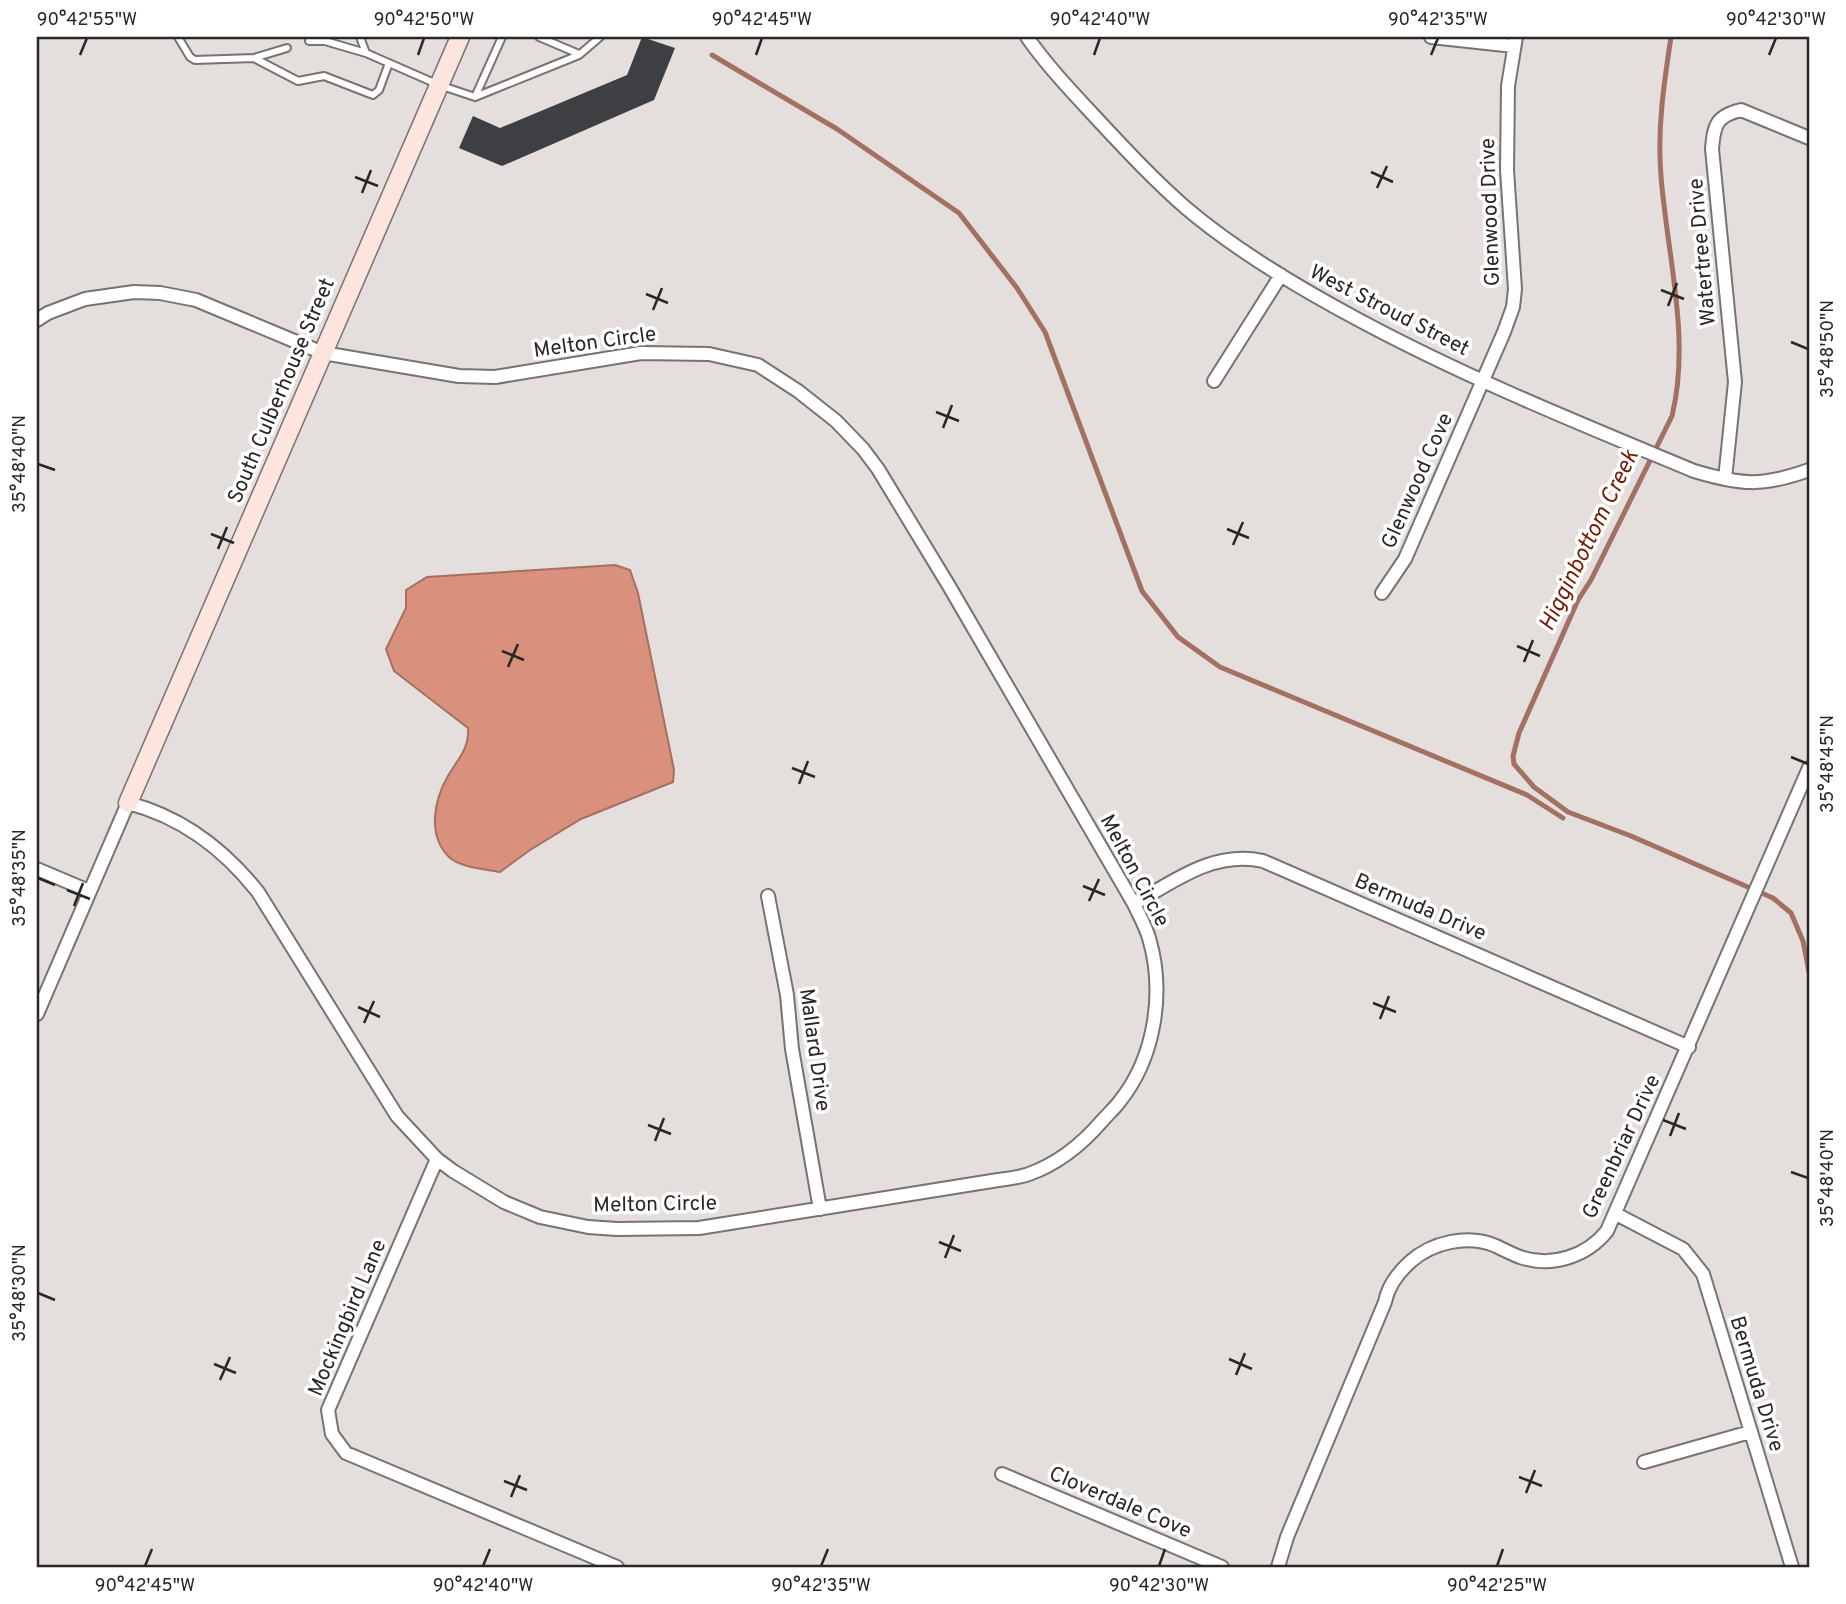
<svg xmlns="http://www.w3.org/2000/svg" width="1846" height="1604" font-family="Overpass,sans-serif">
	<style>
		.water { fill: #d9907c; stroke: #a47062; stroke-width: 2 }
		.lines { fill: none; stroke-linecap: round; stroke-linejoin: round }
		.stream { stroke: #a47062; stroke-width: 5 }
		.building { fill: #3d3f42 }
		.lane-casing { stroke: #787372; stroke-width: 10 }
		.street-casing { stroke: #787372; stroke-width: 16 }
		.secondary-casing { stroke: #787372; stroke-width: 21 }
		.lane { stroke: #fff; stroke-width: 6 }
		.street { stroke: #fff; stroke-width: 12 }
		.secondary { stroke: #fde4de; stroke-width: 18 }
		.ticks { fill: none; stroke: #292726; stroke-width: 2.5 }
		.labels { text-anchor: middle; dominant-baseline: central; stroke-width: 7; stroke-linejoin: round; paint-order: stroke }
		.street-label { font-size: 21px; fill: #292726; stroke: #fff }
		.water-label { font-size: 23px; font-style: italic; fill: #741e05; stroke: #fff }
		.neatline { fill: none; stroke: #292726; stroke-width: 2.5 }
		.ticks-label { font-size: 18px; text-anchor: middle; fill: #292726 }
	</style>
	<rect width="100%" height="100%" fill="#e4dedd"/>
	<path class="water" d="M615,565L630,570L638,593L674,770L673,782L581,819L530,850L500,872C485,869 461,868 449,857C427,835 434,800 448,776C457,760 470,748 468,728L394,671L386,649L406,608V590L427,577Z"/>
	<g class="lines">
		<path class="stream" d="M1671,37C1664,83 1657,129 1661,176C1667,255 1691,338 1672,416L1591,580L1578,600L1519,733L1513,756L1514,764L1534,787L1568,812L1631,836L1773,898L1791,913L1803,941L1809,972
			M712,55L837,129L959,213L1017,288L1045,332L1142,591L1178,637L1220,667L1527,795L1563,818"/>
	</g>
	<path class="building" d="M642,37L675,48L654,100L502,166L459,148L473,116L500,128L627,75Z"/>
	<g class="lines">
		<g class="lane-casing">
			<path id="lane" d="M178,37L190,57L195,60L254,58L298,81L324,76L373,95L379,90L389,63
				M360,37L366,53L439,85L475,97L579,55L600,37
				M539,37L579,54
				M309,41H325L366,53
				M254,58L287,48
				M475,97L502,37"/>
		</g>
		<g class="street-casing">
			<path id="street" d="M1027,37C1048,67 1074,94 1099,121C1127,151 1155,181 1186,208C1238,252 1299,288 1359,320C1467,378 1581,424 1694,471C1741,485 1762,487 1809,470
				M1431,37L1514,46
				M37,320L48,313L85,299L134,292L160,293L196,300L323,353L459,376L495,377L641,353L709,354L758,365L798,391L836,421L863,449L878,469L949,586L1134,904C1139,915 1146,927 1149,938C1165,992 1155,1057 1120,1101C1115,1108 1108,1114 1102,1121C1083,1143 1057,1164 1029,1174C1018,1178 1004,1179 992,1181L699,1228L617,1229L588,1227L540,1217L504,1202L453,1171L437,1159L397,1116L258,892C223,848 182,817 128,803L37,1014
				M1214,381L1281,275
				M1725,479L1735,382L1712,149C1714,125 1716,116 1741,110L1809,138
				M1382,593L1405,559L1504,332L1513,307L1515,289L1507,170L1508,86L1516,37
				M37,869L89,891
				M768,896L787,995L792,1049L820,1209
				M1134,904C1174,881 1214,850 1263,861L1689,1047
				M437,1159L328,1410L332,1434L346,1453L617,1567
				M1616,1214L1683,1249L1703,1274L1792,1567
				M1644,1462L1750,1432
				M1002,1474L1222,1567
				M1278,1567L1287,1537L1385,1302C1388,1286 1399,1272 1410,1262C1432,1242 1468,1234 1496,1246C1504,1250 1512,1254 1520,1257C1552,1268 1587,1256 1607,1231L1809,768"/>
		</g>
		<g class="secondary-casing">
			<path id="secondary" d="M128,803L460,37"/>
		</g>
		<use href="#lane" class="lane"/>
		<use href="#street" class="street"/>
		<use href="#secondary" class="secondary"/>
	</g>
	<path class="ticks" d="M80,55L87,38M418,55L424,38M756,55L762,38M1094,55L1100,38M1431,55L1438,38M1769,55L1776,38M1371,172L1393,182M355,177L378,186M1377,188L1387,166M362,193L371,170M1661,290L1684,299M646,294L668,303M1668,306L1677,283M653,310L662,288M1791,342L1808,349M936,412L959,421M943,428L952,405M38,464L55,470M1227,529L1249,538M211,534L234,543M1233,545L1243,522M218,549L227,527M1517,646L1540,656M502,651L524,660M1524,662L1533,640M508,667L518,644M1791,757L1808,764M792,768L815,777M799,784L808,761M38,878L55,885M1083,886L1105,895M67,890L90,899M1089,901L1099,879M74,906L83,883M1373,1003L1396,1012M358,1007L380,1017M1380,1019L1389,996M364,1023L374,1001M1663,1120L1686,1129M648,1125L671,1134M1670,1136L1679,1113M655,1141L664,1118M1791,1172L1808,1178M939,1242L961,1251M945,1258L954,1235M38,1293L55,1300M1229,1359L1252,1369M214,1364L236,1373M1236,1375L1245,1353M220,1380L230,1357M1519,1477L1542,1486M504,1481L527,1490M1526,1493L1535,1470M511,1497L520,1475M145,1566L152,1549M483,1566L490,1549M821,1566L828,1549M1159,1566L1165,1549M1497,1566L1503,1549"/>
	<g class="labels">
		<g class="street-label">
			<text transform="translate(1491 212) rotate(-92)">Glenwood Drive</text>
			<text transform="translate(1703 252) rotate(-95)">Watertree Drive</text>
			<text transform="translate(1389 311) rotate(27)">West Stroud Street</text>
			<text transform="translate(595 343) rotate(-8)">Melton Circle</text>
			<text transform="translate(282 391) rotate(-67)">South Culberhouse Street</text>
			<text transform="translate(1418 481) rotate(-66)">Glenwood Cove</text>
			<text transform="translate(1134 871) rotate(62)">Melton Circle</text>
			<text transform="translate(1420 908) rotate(23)">Bermuda Drive</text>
			<text transform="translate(814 1050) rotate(82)">Mallard Drive</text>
			<text transform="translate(1622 1147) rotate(-65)">Greenbriar Drive</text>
			<text transform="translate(655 1205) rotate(-1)">Melton Circle</text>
			<text transform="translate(348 1318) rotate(-67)">Mockingbird Lane</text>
			<text transform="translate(1756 1384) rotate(73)">Bermuda Drive</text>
			<text transform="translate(1120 1503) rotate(23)">Cloverdale Cove</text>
		</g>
		<g class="water-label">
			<text transform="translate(1590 541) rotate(-64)">Higginbottom Creek</text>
		</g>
	</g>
	<rect width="1846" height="1604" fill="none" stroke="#ffffff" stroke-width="77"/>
	<rect x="38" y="38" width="1770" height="1528" class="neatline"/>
	<g class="ticks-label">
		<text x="87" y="25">90°42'55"W</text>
		<text x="424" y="25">90°42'50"W</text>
		<text x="762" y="25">90°42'45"W</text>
		<text x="1100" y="25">90°42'40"W</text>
		<text x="1438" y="25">90°42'35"W</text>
		<text x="1776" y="25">90°42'30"W</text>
		<text transform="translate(1827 349) rotate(-90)" y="6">35°48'50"N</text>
		<text transform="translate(19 464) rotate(-90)" y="6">35°48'40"N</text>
		<text transform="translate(1827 764) rotate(-90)" y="6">35°48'45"N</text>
		<text transform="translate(19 878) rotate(-90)" y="6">35°48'35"N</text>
		<text transform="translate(1827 1178) rotate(-90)" y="6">35°48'40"N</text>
		<text transform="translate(19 1293) rotate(-90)" y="6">35°48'30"N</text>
		<text x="145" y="1591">90°42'45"W</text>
		<text x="483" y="1591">90°42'40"W</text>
		<text x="821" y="1591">90°42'35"W</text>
		<text x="1159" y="1591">90°42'30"W</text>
		<text x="1497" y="1591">90°42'25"W</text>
	</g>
</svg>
